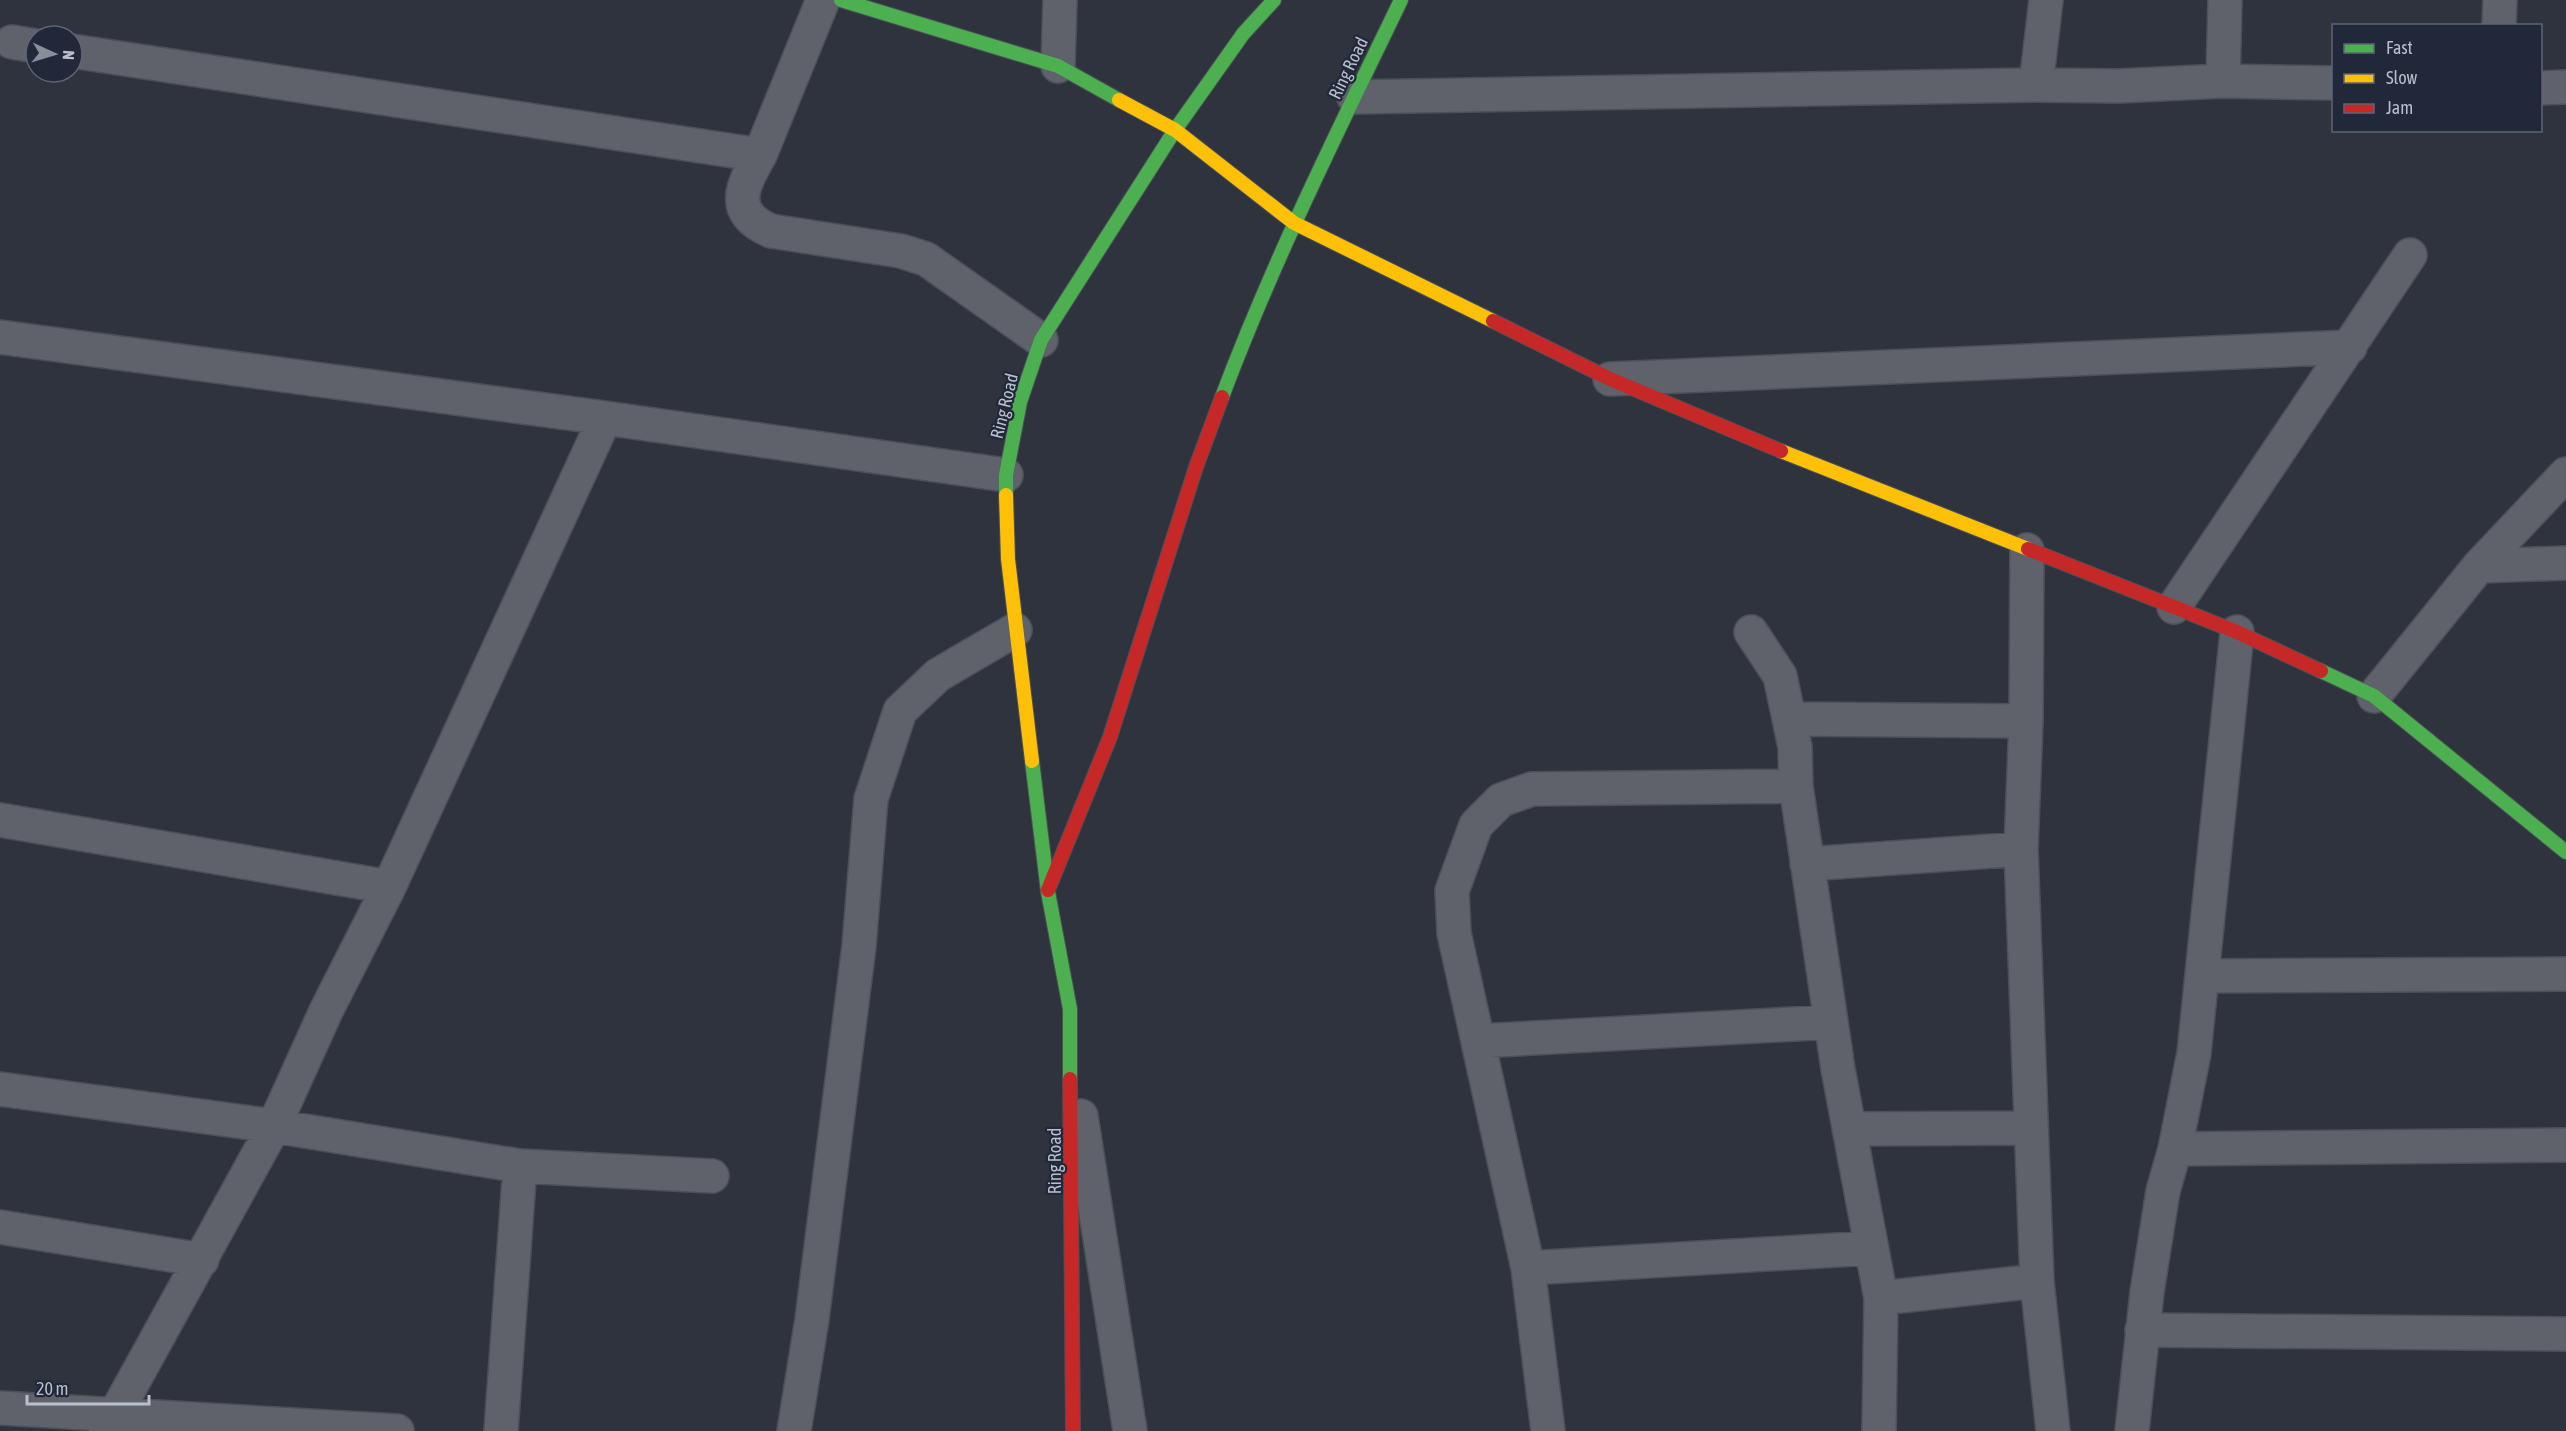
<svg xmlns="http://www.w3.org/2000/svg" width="2566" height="1431" font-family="'Asap Condensed',sans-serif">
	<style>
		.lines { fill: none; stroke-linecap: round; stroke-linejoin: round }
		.street-casing { stroke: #4b4f57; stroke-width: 36 }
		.fast-casing { stroke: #4b4f57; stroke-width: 16 }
		.slow-casing { stroke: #4b4f57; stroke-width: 16 }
		.jam-casing { stroke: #4b4f57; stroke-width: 16 }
		.street { stroke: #5f626b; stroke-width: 33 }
		.fast { stroke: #4caf50; stroke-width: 14 }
		.slow { stroke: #ffc107; stroke-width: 14 }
		.jam { stroke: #c62828; stroke-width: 14 }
		.labels { text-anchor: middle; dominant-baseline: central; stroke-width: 4.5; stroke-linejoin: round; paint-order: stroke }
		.street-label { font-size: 18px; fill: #babfcd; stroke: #20283a }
	</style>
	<rect width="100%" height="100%" fill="#2e333e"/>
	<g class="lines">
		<g class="street-casing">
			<path id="street" d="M823,0L760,155C741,187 729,213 771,231L901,251L926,259L1041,340
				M2499,26L2500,0
				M12,42L36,46
				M72,51L760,155
				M1058,66L1060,0
				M2223,81L2225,0
				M2036,85L2046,0
				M2540,88L2566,87
				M1354,97L2036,85L2118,86L2223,81L2334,83
				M0,337L605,418
				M1610,379L2350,347
				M2027,550L2026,721L2021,849L2037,1281L2053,1431
				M2479,566L2566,563
				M2174,607L2410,255
				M1751,632L1780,676L1795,747L1796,786L1838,1069L1881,1298L1879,1431
				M2374,696L2479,566L2566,474
				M1789,719L2026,721
				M0,820L389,887
				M1807,864L2021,849
				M2204,976L2566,974
				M1479,1041L1831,1022
				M0,1089L274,1126L520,1166L712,1176
				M1081,1116L1130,1431
				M1849,1129L2031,1128
				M2175,1149L2566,1145
				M0,1227L202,1260
				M1528,1268L1871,1248
				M1881,1298L2037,1281
				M2142,1330L2566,1334
				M0,1408L397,1431
				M106,1431L274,1126L326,1011L389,887L605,418L1006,475
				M501,1431L520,1166
				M794,1431L812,1319L859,946L871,799L900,711L938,675L1015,630
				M1548,1431L1528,1268L1454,933L1452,891L1476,825L1501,800L1532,789L1796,786
				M2132,1431L2147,1292L2163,1191L2175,1149L2194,1053L2237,632"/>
		</g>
		<g class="fast-casing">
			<path id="fast" d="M841,0L1058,66L1119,100
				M1222,397C1273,261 1338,131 1401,0
				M1006,495V475L1020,402L1041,340L1175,130L1243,34L1274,0
				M2321,671L2374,696L2566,852
				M1032,761L1048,892L1070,1009V1079"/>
		</g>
		<g class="slow-casing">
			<path id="slow" d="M1119,100L1175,130L1294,223L1493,321
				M1781,451L2028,549
				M1006,495L1008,559L1032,761"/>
		</g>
		<g class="jam-casing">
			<path id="jam" d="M1493,321L1610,379L1781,451
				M2028,549L2237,632L2321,671
				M1048,890L1110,737L1196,467L1222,397
				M1070,1079L1073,1431"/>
		</g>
		<use href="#street" class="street"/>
		<use href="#fast" class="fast"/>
		<use href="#slow" class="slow"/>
		<use href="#jam" class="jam"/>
	</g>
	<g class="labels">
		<g class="street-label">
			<text transform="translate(1348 68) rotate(-64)">Ring Road</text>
			<text transform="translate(1004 406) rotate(-76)">Ring Road</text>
			<text transform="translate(1054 1161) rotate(-90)">Ring Road</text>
		</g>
	</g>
	<rect x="2332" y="24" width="210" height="108" fill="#20283a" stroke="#5e6475" stroke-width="1.5"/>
	<rect x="2344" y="44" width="30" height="9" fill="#4caf50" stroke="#5e6475" stroke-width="1.5"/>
	<text x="2386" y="54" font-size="18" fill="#babfcd">Fast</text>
	<rect x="2344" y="74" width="30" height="9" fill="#ffc107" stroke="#5e6475" stroke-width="1.5"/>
	<text x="2386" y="84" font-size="18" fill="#babfcd">Slow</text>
	<rect x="2344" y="104" width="30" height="9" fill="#c62828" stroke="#5e6475" stroke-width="1.5"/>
	<text x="2386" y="114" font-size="18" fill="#babfcd">Jam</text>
	<g transform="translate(54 54) rotate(94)"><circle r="28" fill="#20283a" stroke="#5e6475" stroke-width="1.5"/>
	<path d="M0-4.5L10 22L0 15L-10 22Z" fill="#898e9b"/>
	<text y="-9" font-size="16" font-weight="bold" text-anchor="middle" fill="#babfcd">N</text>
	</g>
	<path d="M27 1395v9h122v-9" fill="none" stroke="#babfcd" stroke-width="3"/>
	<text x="36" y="1395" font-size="18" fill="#babfcd" stroke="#20283a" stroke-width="4.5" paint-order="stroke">20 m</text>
</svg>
